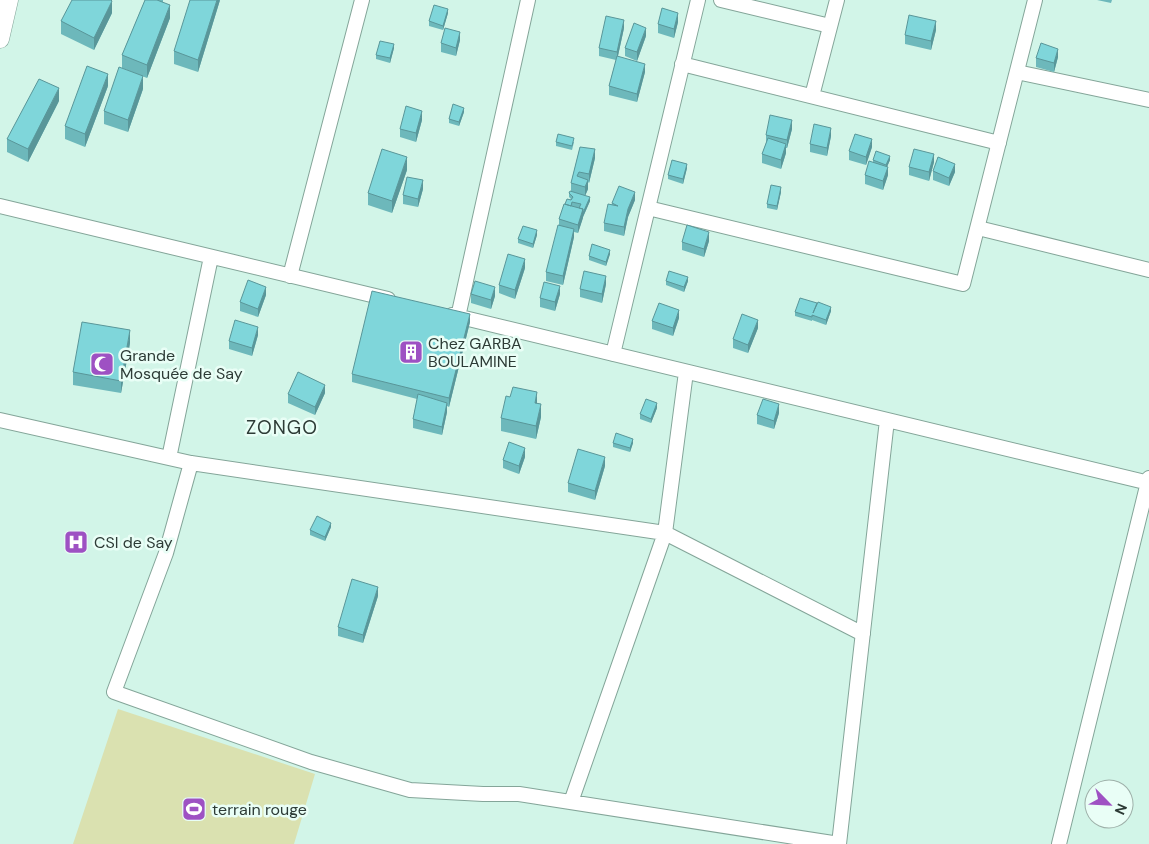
<svg xmlns="http://www.w3.org/2000/svg" width="1149" height="844" font-family="'DM Sans',sans-serif">
	<style>
		.green { fill: #dae1b0 }
		.lines { fill: none; stroke-linecap: round; stroke-linejoin: round }
		.minor-casing { stroke: #84a599; stroke-width: 16 }
		.tertiary-casing { stroke: #84a599; stroke-width: 19 }
		.minor { stroke: #fff; stroke-width: 14 }
		.tertiary { stroke: #fff; stroke-width: 18 }
		.wall { fill: #6db8bb }
		.shaded-wall { fill: #599699 }
		.building { fill: #7fd6da; stroke: #599699 }
		.labels { text-anchor: middle; dominant-baseline: central; stroke-width: 5; stroke-linejoin: round; paint-order: stroke }
		.poi-label { font-size: 16px; fill: #2d3b36; stroke: #e9fef6; text-anchor: start }
		.quarter-label { font-size: 19px; letter-spacing: 1px; fill: #2d3b36; stroke: #e9fef6 }
	</style>
	<rect width="100%" height="100%" fill="#d2f5e8"/>
	<path class="green" d="M118,709L315,774L294,844H73Z"/>
	<g class="lines">
		<g class="minor-casing">
			<path id="minor" d="M721,0L830,26
				M682,64L999,143
				M1017,72L1149,100
				M812,96L837,0
				M0,206L388,299
				M648,208L963,284L1035,0
				M978,228L1149,270
				M290,276L362,0
				M452,315L1149,483
				M458,317L528,0
				M613,354L698,0
				M0,420L191,463L665,533L863,634
				M169,458L211,257
				M191,463L166,553L114,692L311,762L410,790L483,794H519L839,844
				M571,802L665,533L686,372
				M839,844L887,420
				M1059,844L1149,478"/>
		</g>
		<g class="tertiary-casing">
			<path id="tertiary" d="M0,39L9,0"/>
		</g>
		<use href="#minor" class="minor"/>
		<use href="#tertiary" class="tertiary"/>
	</g>
	<path class="wall" d="M145,0H163V2L170,18L147,78L122,68V55Z
		M220,0L198,72L174,64V51Z
		M1097,0H1112L1111,3Z
		M112,13L94,50L61,34V21Z
		M448,13L443,30L429,26V21Z
		M678,22L674,38L658,33V24Z
		M624,28L618,56L645,72L637,102L609,95V86L616,60L599,56V48Z
		M936,30L931,50L905,44V35Z
		M646,36L637,61L625,56V48Z
		M460,40L456,56L441,52V43Z
		M394,48L390,63L376,59V55Z
		M1058,57L1054,72L1036,67V58Z
		M108,86L85,147L65,139V126Z
		M143,89L128,132L104,124V111Z
		M59,101L28,162L7,152V139Z
		M464,112L459,126L449,123V119Z
		M422,120L416,142L400,137V129Z
		M792,129L787,148H786V153L781,169L762,163V154L766,143V135Z
		M831,136L827,156L810,152V144Z
		M556,142H574L572,150L556,146Z
		M580,147L595,158L589,183L588,182V189L585,196L590,201L583,217L578,233L574,232V237L563,285L546,281V272L559,225V219L565,204L571,199L569,197V193L571,191V183Z
		M872,147L866,165L849,160V151Z
		M873,160H890L887,167L888,175L883,190L865,184V175L873,162Z
		M934,162L929,181L909,175V167Z
		M687,168L683,184L668,179V175Z
		M407,170L392,213L368,205V193Z
		M933,171L955,172L949,186L933,180Z
		M423,189L418,207L403,204V195Z
		M781,192L777,210L767,208V204Z
		M635,200L628,217L624,236L604,231V223L612,203Z
		M537,235L533,248L518,243V239Z
		M709,241L704,257L682,250V242Z
		M610,254L606,266L589,260V256Z
		M525,268L515,299L499,293V285Z
		M666,281H688L684,292L666,285Z
		M606,284L602,303L580,297V289Z
		M471,294L495,296L491,309L471,303Z
		M560,294L555,311L540,307V298Z
		M266,295L258,317L240,311V302Z
		M817,306L831,311L826,325L812,320V321L795,316V312Z
		M679,318L673,336L652,329V321Z
		M470,322L449,407L447,406V412L442,435L413,428V419L417,399L352,382V374Z
		M758,328L748,353L733,348V339Z
		M258,335L252,356L229,349V341Z
		M130,343L121,393L73,385V372Z
		M325,393L315,415L288,403V394Z
		M537,403L541,417L536,439L501,431V418Z
		M657,408L651,423L640,419V414Z
		M779,413L774,429L757,424V415Z
		M613,443H633L630,452L613,447Z
		M525,457L519,474L503,468V460Z
		M605,466L595,500L568,492V483Z
		M331,527L325,541L310,535V530Z
		M378,596L363,643L338,636V627Z"/>
	<path class="shaded-wall" d="M217,0H220L198,72V60Z
		M112,1V13L94,50V38Z
		M170,5V18L147,78V65Z
		M448,9V13L443,30V26Z
		M678,13V22L674,38V29Z
		M624,20V28L617,60V52Z
		M936,21V30L931,50V41Z
		M646,28V36L637,61V52Z
		M460,32V40L456,56V48Z
		M394,44V48L390,63V58Z
		M1058,49V57L1054,72V63Z
		M645,64V72L637,102V94Z
		M108,74V86L85,147V134Z
		M143,76V89L128,132V120Z
		M59,88V101L28,162V149Z
		M464,108V112L459,126V122Z
		M422,111V120L416,142V133Z
		M792,120V129L787,148V140Z
		M831,128V136L827,156V148Z
		M872,139V147L866,165V157Z
		M786,144V153L781,169V160Z
		M595,149V158L589,183V174Z
		M934,154V162L929,181V172Z
		M890,156V160L886,169V165Z
		M407,157V170L392,213V201Z
		M687,164V168L683,184V179Z
		M955,164V172L949,186V178Z
		M888,167V175L883,190V181Z
		M423,180V189L418,207V199Z
		M588,180V189L585,196V187Z
		M781,187V192L777,210V206Z
		M635,192V200L628,217L624,236V227L628,209Z
		M590,197V201L583,217V213Z
		M583,209V218L578,233V225Z
		M574,229V237L563,285V276Z
		M537,230V235L533,248V244Z
		M709,232V241L704,257V249Z
		M610,250V254L606,266V262Z
		M525,259V268L515,299V290Z
		M606,276V284L602,303V294Z
		M688,277V281L684,292V287Z
		M560,286V294L555,311V302Z
		M266,287V295L258,317V309Z
		M495,287V296L491,309V300Z
		M831,307V311L826,325V320Z
		M679,310V318L673,336V328Z
		M470,314V322L449,407V398Z
		M758,320V328L748,353V345Z
		M258,327V335L252,356V348Z
		M130,330V343L121,393V381Z
		M325,385V393L315,415V407Z
		M537,392V405L535,403Z
		M447,403V412L442,435V427Z
		M657,403V408L651,423V419Z
		M541,404V417L536,439V426Z
		M779,404V413L774,429V421Z
		M633,439V443L630,452V448Z
		M525,448V457L519,474V466Z
		M605,457V466L595,500V491Z
		M331,523V527L325,541V537Z
		M378,587V596L363,643V635Z"/>
	<path class="building" d="M72,0H111L112,1L94,38L61,21Z
		M145,0H157L170,5L147,65L122,55Z
		M190,0H217L198,60L174,51Z
		M434,5L448,9L443,26L429,21Z
		M662,8L678,13L674,29L658,24Z
		M909,15L936,21L931,41L905,35Z
		M606,16L624,20L617,52L599,48Z
		M634,23L646,28L637,52L625,48Z
		M445,28L460,32L456,48L441,43Z
		M380,41L394,44L390,58L376,55Z
		M1041,43L1058,49L1054,63L1036,58Z
		M617,56L645,64L637,94L609,86Z
		M87,66L108,74L85,134L65,126Z
		M119,67L143,76L128,120L104,111Z
		M39,79L59,88L28,149L7,139Z
		M453,104L464,108L459,122L449,119Z
		M406,106L422,111L416,133L400,129Z
		M770,115L792,120L787,140L766,135Z
		M814,124L831,128L827,148L810,144Z
		M558,134L574,138L572,146L556,142Z
		M855,134L872,139L866,157L849,151Z
		M768,138L786,144L781,160L762,154Z
		M580,147L595,149L589,174L579,172L577,176L588,180L585,187L571,183Z
		M382,149L407,157L392,201L368,193Z
		M914,149L934,154L929,172L909,167Z
		M876,151L890,156L886,165L873,160Z
		M938,157L955,164L949,178L933,171Z
		M672,160L687,164L683,179L668,175Z
		M869,161L888,167L883,181L865,175Z
		M407,177L423,180L418,199L403,195Z
		M771,185L781,187L777,206L767,204Z
		M619,186L635,192L628,209L624,227L604,223L608,204L618,206L612,203Z
		M570,191L590,197L583,213V209L579,208L581,204L572,202L571,206L565,204L567,199L571,200L573,197L569,193Z
		M564,204L583,209L578,225L559,219Z
		M558,225L574,229L563,276L546,272Z
		M687,225L709,232L704,249L682,242Z
		M523,226L537,230L533,244L518,239Z
		M592,244L610,250L606,262L589,256Z
		M508,254L525,259L515,290L499,285Z
		M584,271L606,276L602,294L580,289Z
		M669,271L688,277L684,287L666,281Z
		M248,280L266,287L258,309L240,302Z
		M475,281L495,287L491,300L471,294Z
		M544,282L560,286L555,302L540,298Z
		M372,291L470,314L449,398L352,374Z
		M800,298L817,303L813,313L818,302L831,307L826,320L812,315V317L795,312Z
		M659,303L679,310L673,328L652,321Z
		M742,314L758,320L748,345L733,339Z
		M235,320L258,327L252,348L229,341Z
		M82,322L130,330L121,381L73,372Z
		M298,372L325,385L315,407L288,394Z
		M513,387L537,392L535,403L541,404L536,426L501,418L506,396L510,397Z
		M418,394L447,403L442,427L413,419Z
		M646,399L657,403L651,419L640,414Z
		M763,399L779,404L774,421L757,415Z
		M616,433L633,439L630,448L613,443Z
		M509,442L525,448L519,466L503,460Z
		M578,449L605,457L595,491L568,483Z
		M317,516L331,523L325,537L310,530Z
		M352,579L378,587L363,635L338,627Z"/>
	<defs>
		<g id="building-square" transform="scale(1.25)"><rect x="-9" y="-9" width="18" height="18" rx="4" fill="#9e51c3" stroke="#e9fef6"/><path d="M-4-6H4V6H1V3H-1V6H-4ZM-2.5-4.3h1.7v1.8h-1.7ZM.8-4.3h1.7v1.8H.8ZM-2.5-1h1.7V.8h-1.7ZM.8-1h1.7V.8H.8Z" fill="#fff"/></g>
		<g id="mosque-square" transform="scale(1.25)"><rect x="-9" y="-9" width="18" height="18" rx="4" fill="#9e51c3" stroke="#e9fef6"/><path d="M3.5-4.9A6 6 0 1 0 3.5 4.9A5 5 0 1 1 3.5-4.9Z" fill="#fff"/></g>
		<g id="hospital-square" transform="scale(1.25)"><rect x="-9" y="-9" width="18" height="18" rx="4" fill="#9e51c3" stroke="#e9fef6"/><path d="M-5-5h3v3.5h4V-5h3V5h-3V1.5h-4V5h-3Z" fill="#fff"/></g>
		<g id="stadium-square" transform="scale(1.25)"><rect x="-9" y="-9" width="18" height="18" rx="4" fill="#9e51c3" stroke="#e9fef6"/><path d="M0-5a6.5 5 0 1 0 0 10a6.5 5 0 1 0 0-10ZM-3.5-1.8h7v3.6h-7Z" fill="#fff"/></g>
	</defs>
	<g fill-rule="evenodd">
		<use href="#building-square" x="411" y="352"/>
		<use href="#mosque-square" x="102" y="364"/>
		<use href="#hospital-square" x="76" y="542"/>
		<use href="#stadium-square" x="194" y="809"/>
	</g>
	<g class="labels">
		<g class="poi-label">
			<text x="428" y="343">Chez GARBA<tspan x="428" dy="18">BOULAMINE</tspan></text>
			<text x="120" y="355">Grande<tspan x="120" dy="18">Mosquée de Say</tspan></text>
			<text x="94" y="542">CSI de Say</text>
			<text x="212" y="809">terrain rouge</text>
		</g>
		<g class="quarter-label">
			<text x="282" y="427">ZONGO</text>
		</g>
	</g>
	<g transform="translate(1109 804) rotate(114)"><circle r="24" fill="#e9fef6" stroke="#9eb0a9"/>
	<path d="M0-4L9 19L0 12L-9 19Z" fill="#9e51c3"/>
	<text y="-8" font-size="14" font-weight="bold" text-anchor="middle" fill="#2d3b36">N</text>
	</g>
</svg>
